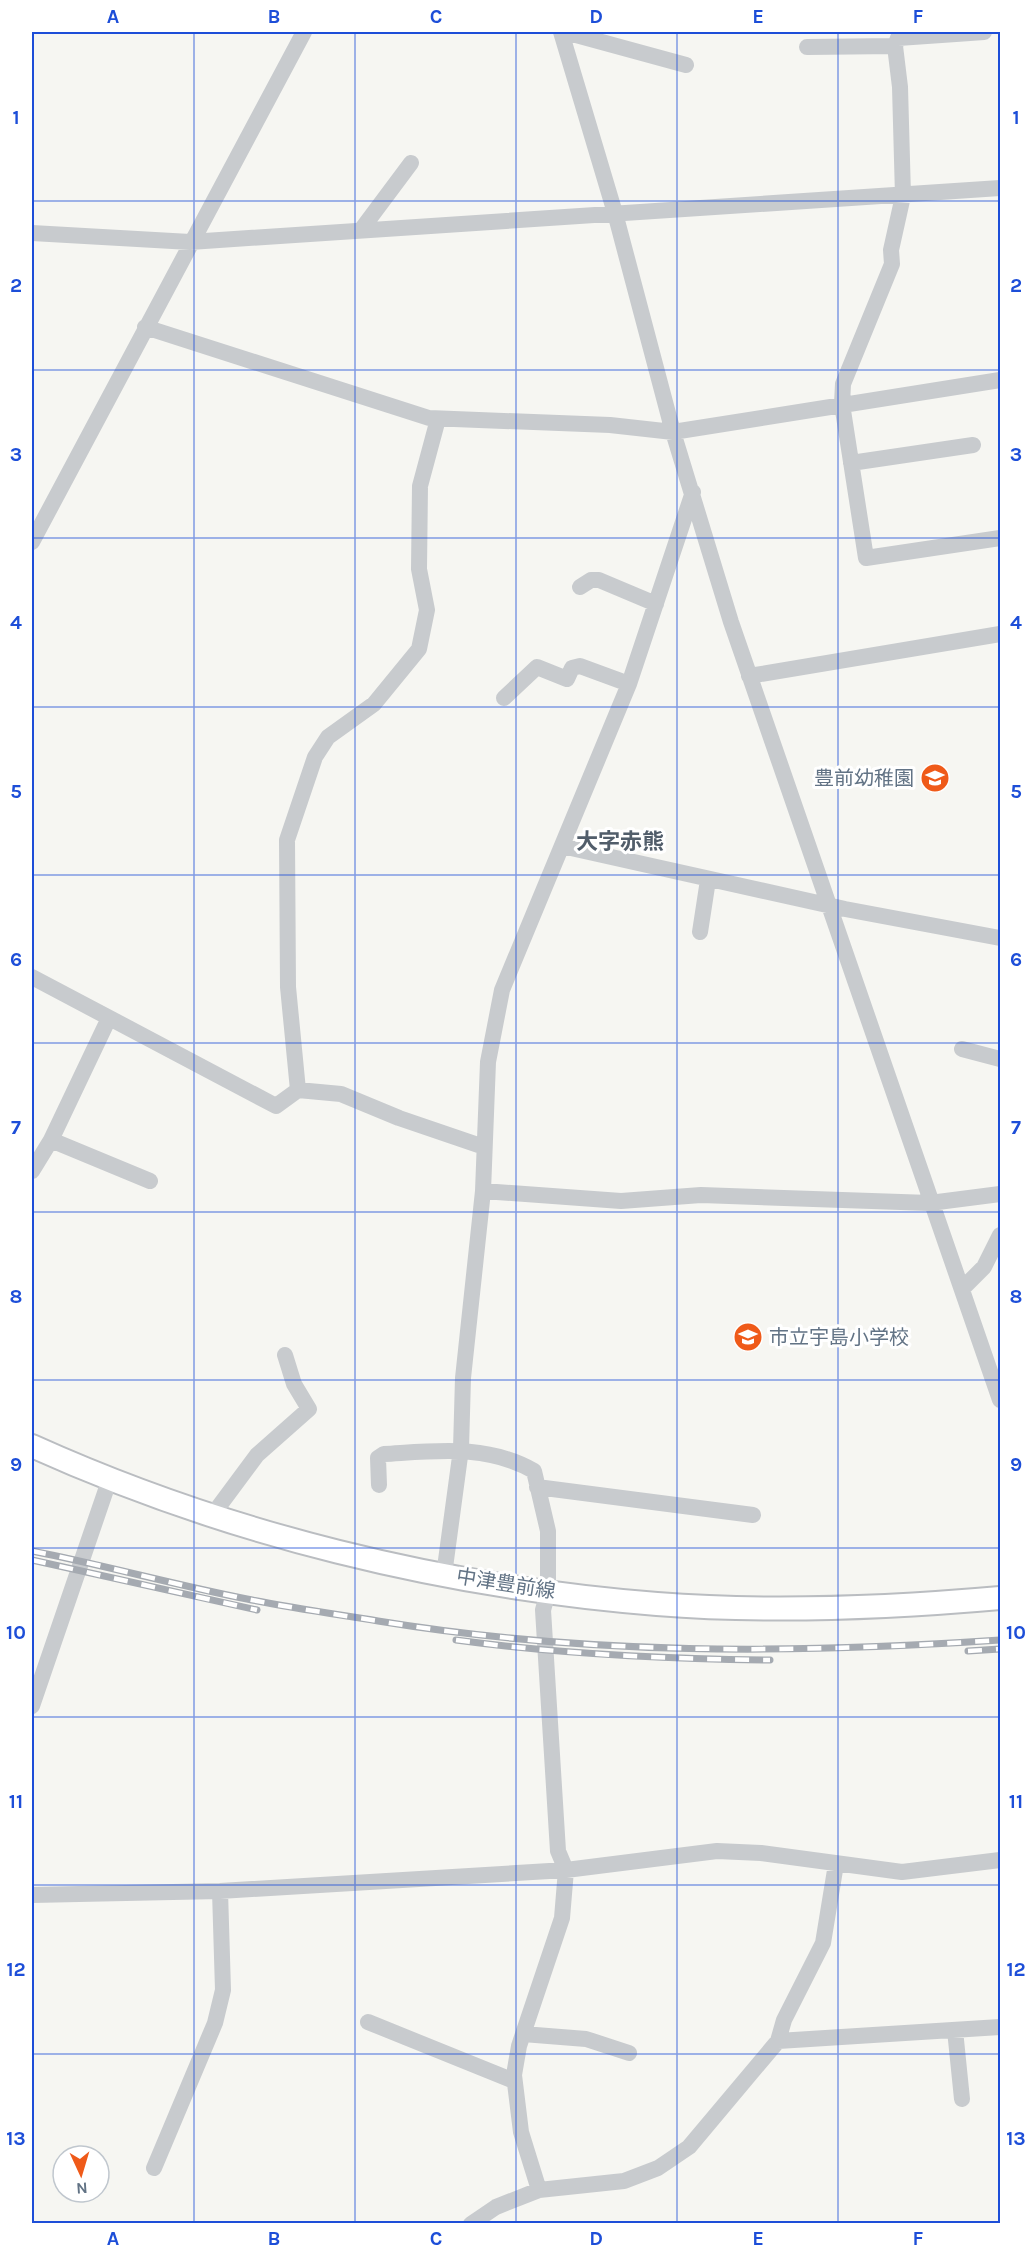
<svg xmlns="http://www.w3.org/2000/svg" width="1032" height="2255" font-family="Karla,'Noto Sans JP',sans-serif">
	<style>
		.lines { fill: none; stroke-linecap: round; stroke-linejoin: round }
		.major-casing { stroke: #babdc1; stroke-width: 26 }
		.minor { stroke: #c8cbce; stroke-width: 16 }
		.major { stroke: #fff; stroke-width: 22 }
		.rail-casing { stroke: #a5aab1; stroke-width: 7 }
		.rail { stroke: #fff; stroke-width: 4.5; stroke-dasharray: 14; stroke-linecap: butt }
		.grid { fill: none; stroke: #1d4ed8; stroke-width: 1.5; stroke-opacity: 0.55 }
		.labels { text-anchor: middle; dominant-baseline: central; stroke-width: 6; stroke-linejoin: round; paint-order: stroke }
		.poi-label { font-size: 20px; fill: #627385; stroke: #fff; text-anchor: end }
		.street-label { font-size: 20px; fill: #627385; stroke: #fff }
		.quarter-label { font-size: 22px; font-weight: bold; fill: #515d6a; stroke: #fff }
		.neatline { fill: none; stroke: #1d4ed8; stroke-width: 2 }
		.grid-label { font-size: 20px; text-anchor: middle; font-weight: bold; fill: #1d4ed8 }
	</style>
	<rect width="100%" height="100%" fill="#f6f6f2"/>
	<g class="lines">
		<g class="major-casing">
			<path id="major" d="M32,1446C227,1534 443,1587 657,1604C770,1613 887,1608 1000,1598"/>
		</g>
		<path class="minor" d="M561,32L615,213L673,432L731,622L1000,1400
			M565,32L686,65
			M956,32V34L984,32
			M956,34L898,38L895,46L900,87L903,196L891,250L892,264L843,384L842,404L866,558L1000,538
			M807,47L895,46
			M361,230L411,163
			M32,233L190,242L1000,188
			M145,327L429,418L610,425L673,432L1000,380
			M851,463L973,445
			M32,542L304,32
			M580,587L591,580H599L656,604
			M749,676L1000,634
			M504,698L537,667L567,679L572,668L580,666L629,684
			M562,846L845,909L1000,938
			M700,932L708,880
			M32,977L276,1106L298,1090L341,1094L399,1118L484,1147
			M109,1018L51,1140L150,1181
			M962,1049L1000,1059
			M298,1090L288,987L287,840L315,757L328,737L374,704L419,649L427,610L419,569L420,486L438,419
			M32,1171L51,1140
			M483,1191L621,1201L701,1195L930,1203L1000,1194
			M963,1288L984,1267L1000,1235
			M379,1485L378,1458L384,1454C436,1451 487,1444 534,1471L548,1531V1592L543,1610L558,1851L566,1870L562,1918L519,2046L514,2075L521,2132L539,2190
			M537,1487L753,1515
			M211,1517L257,1455L309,1409L294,1384L285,1355
			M444,1575L461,1449L463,1378L483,1191L488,1062L502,990L629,684L693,492
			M32,1706L109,1481
			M32,1895L220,1891L566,1870L717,1851L761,1853L902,1872L1000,1860
			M368,2022L514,2081
			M955,2030L962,2099
			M523,2034L586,2039L629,2053
			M778,2041L1000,2027
			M154,2168L215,2023L223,1990L220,1891
			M471,2224L496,2207L539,2190L624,2181L658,2168L689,2147L778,2041L784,2020L823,1943L836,1864"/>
		<use href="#major" class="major"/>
		<g class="rail-casing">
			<path id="rail" d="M32,1551C104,1565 175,1585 247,1599C291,1608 335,1614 378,1621C587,1655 790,1654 1000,1640
				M32,1560L257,1610
				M456,1640C560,1654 664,1659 770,1660
				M968,1651L1000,1649"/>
		</g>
		<use href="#rail" class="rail"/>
	</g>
	<path class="grid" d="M194,32V2224M355,32V2224M516,32V2224M677,32V2224M838,32V2224M32,201H1000M32,370H1000M32,538H1000M32,707H1000M32,875H1000M32,1043H1000M32,1212H1000M32,1380H1000M32,1548H1000M32,1717H1000M32,1885H1000M32,2054H1000"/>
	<defs>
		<g id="school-disc" transform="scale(1.5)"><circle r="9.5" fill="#ef5a19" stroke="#fff"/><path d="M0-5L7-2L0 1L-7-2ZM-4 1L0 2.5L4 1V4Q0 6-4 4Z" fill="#fff"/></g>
	</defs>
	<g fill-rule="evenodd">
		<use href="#school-disc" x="935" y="778"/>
		<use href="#school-disc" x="748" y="1337"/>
	</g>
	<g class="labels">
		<g class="poi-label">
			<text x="914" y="778">豊前幼稚園</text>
			<text x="769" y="1337" text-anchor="start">市立宇島小学校</text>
		</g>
		<g class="street-label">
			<text transform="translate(506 1584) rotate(9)">中津豊前線</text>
		</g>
		<g class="quarter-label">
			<text x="620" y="842">大字赤熊</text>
		</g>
	</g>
	<rect width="1032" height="2255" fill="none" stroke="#ffffff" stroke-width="66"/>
	<g transform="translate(81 2174) rotate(176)"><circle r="28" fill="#ffffff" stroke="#c0c7ce" stroke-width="1.5"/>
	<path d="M0-4.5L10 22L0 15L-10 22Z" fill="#ef5a19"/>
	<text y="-9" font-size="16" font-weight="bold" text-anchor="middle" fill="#627385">N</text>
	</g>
	<rect x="33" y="33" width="966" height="2189" class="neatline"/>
	<g class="grid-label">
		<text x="113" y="23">A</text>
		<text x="274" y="23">B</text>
		<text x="436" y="23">C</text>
		<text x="596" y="23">D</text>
		<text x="758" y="23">E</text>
		<text x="918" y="23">F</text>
		<text x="16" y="124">1</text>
		<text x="1016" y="124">1</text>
		<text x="16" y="292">2</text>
		<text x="1016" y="292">2</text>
		<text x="16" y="461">3</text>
		<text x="1016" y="461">3</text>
		<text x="16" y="629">4</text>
		<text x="1016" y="629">4</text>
		<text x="16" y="798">5</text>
		<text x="1016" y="798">5</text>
		<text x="16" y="966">6</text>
		<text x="1016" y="966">6</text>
		<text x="16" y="1134">7</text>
		<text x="1016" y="1134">7</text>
		<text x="16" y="1303">8</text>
		<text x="1016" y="1303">8</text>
		<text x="16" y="1471">9</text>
		<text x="1016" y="1471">9</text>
		<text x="16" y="1639">10</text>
		<text x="1016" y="1639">10</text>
		<text x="16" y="1808">11</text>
		<text x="1016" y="1808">11</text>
		<text x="16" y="1976">12</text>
		<text x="1016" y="1976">12</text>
		<text x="16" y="2145">13</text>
		<text x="1016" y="2145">13</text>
		<text x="113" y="2245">A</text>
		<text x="274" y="2245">B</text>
		<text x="436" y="2245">C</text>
		<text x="596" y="2245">D</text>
		<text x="758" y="2245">E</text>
		<text x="918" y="2245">F</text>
	</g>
</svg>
